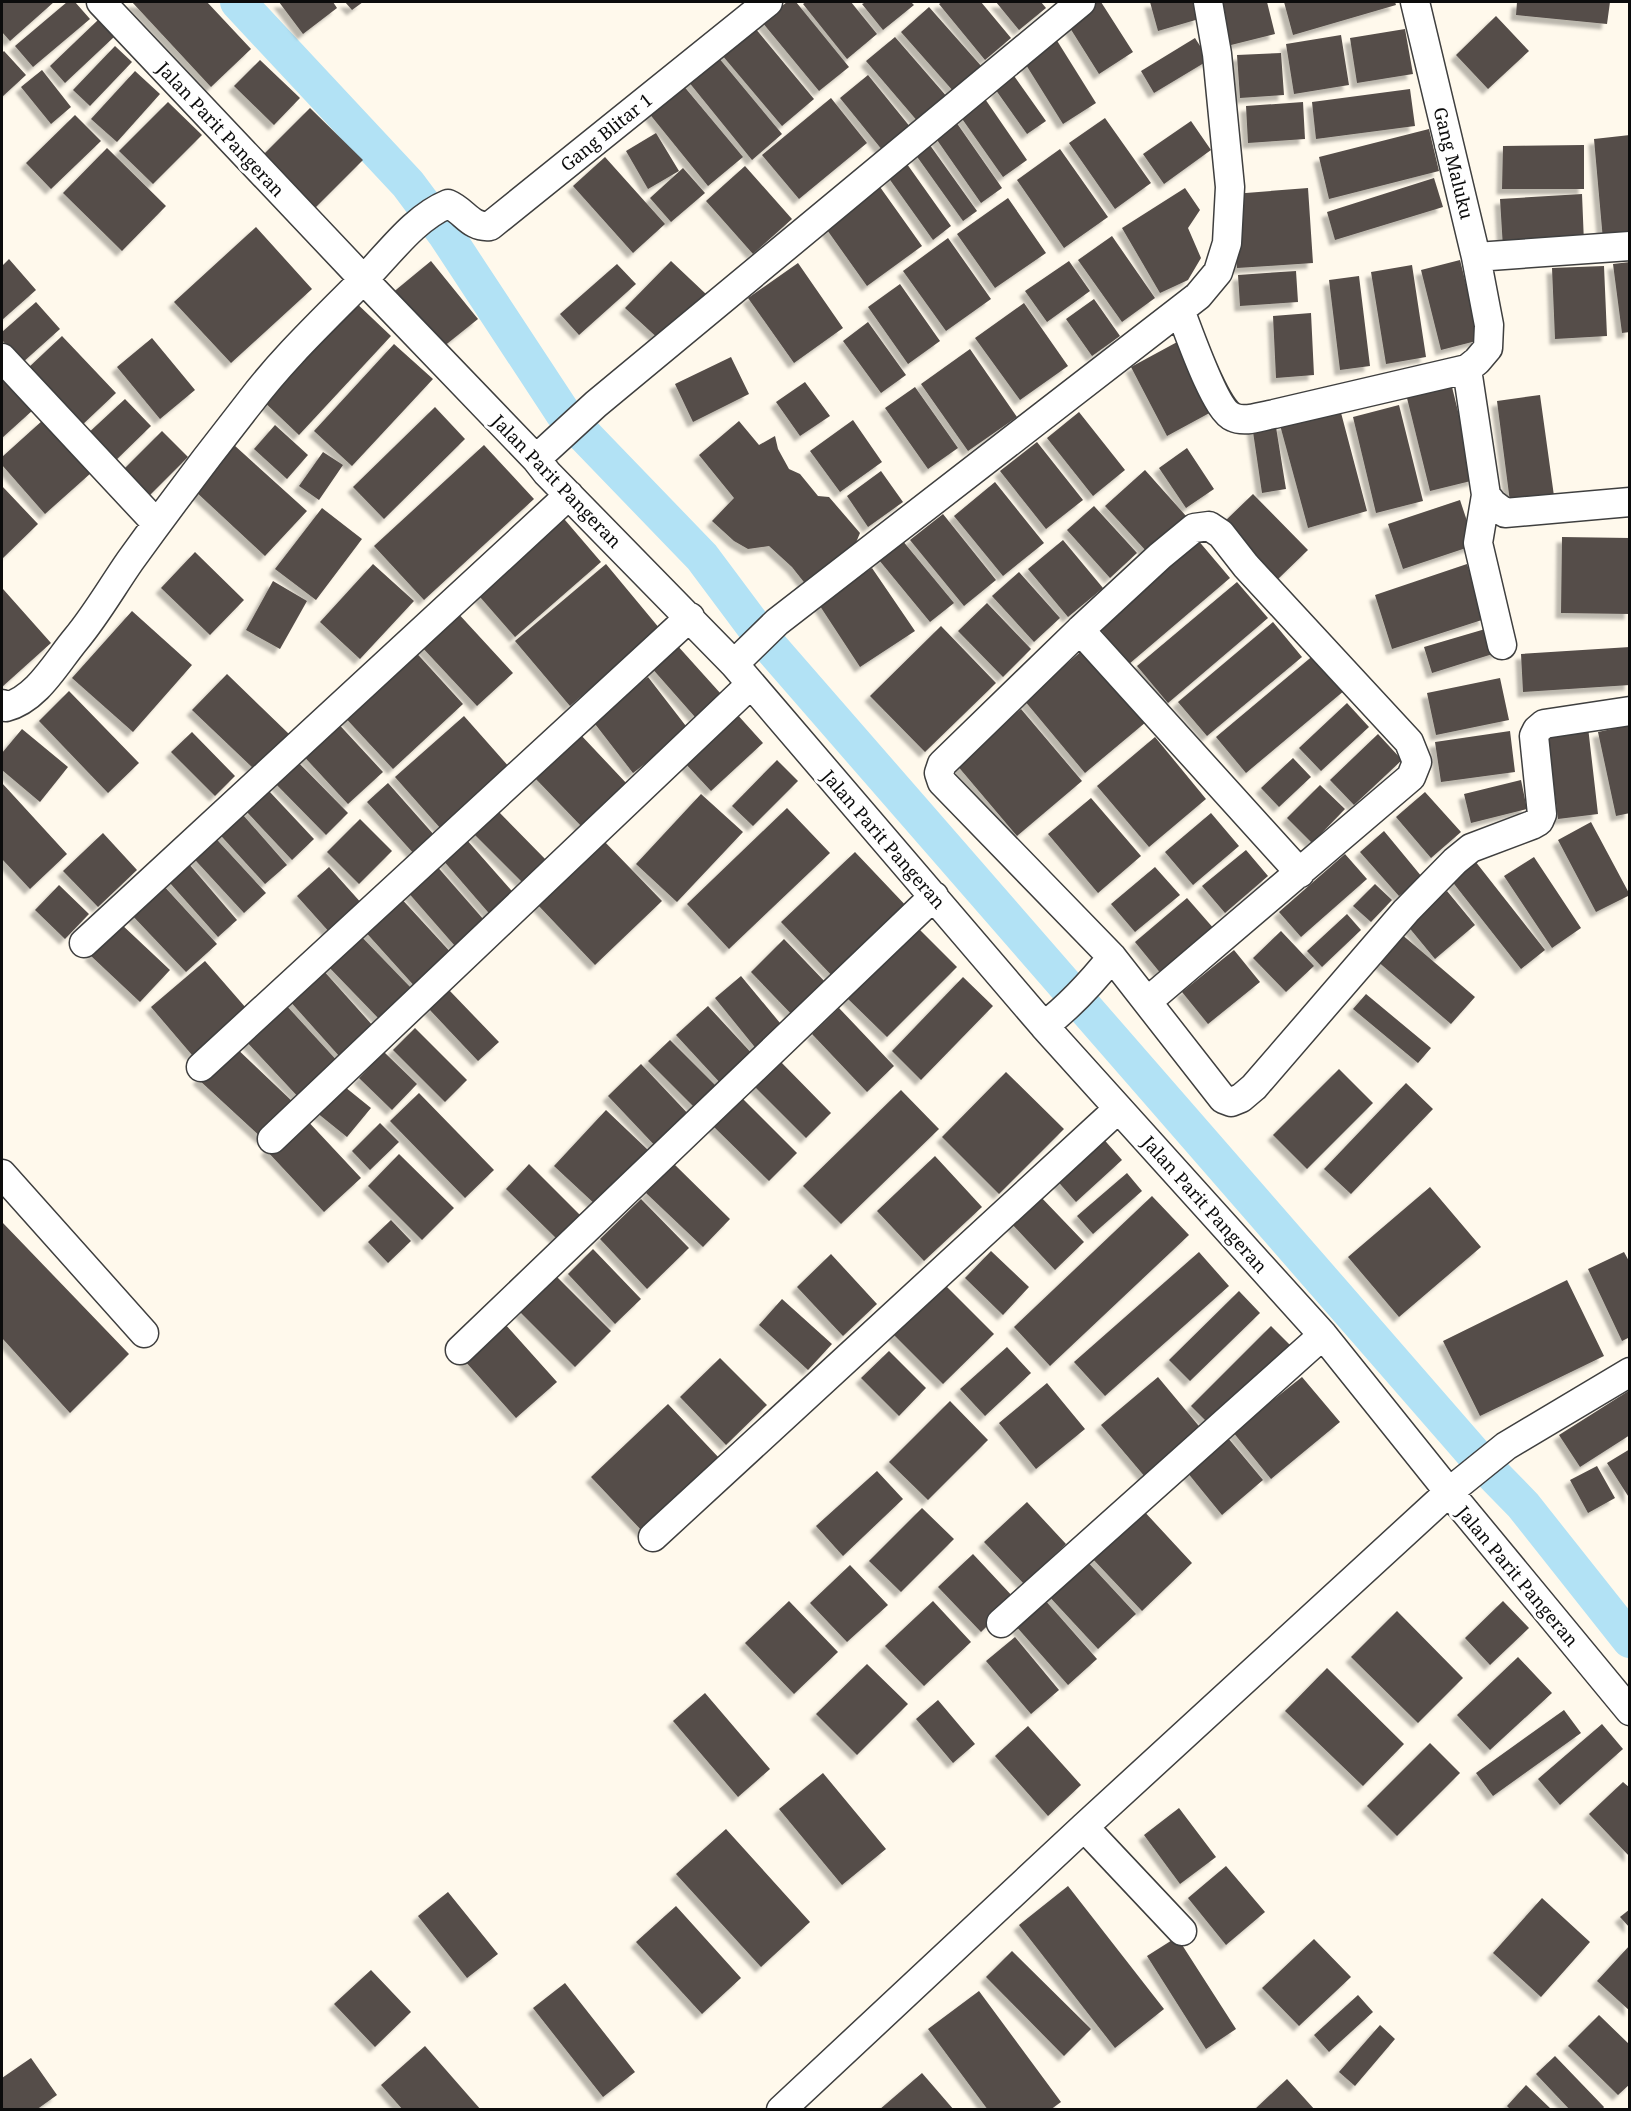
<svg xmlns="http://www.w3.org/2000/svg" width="1631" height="2111" font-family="'Noto Serif',serif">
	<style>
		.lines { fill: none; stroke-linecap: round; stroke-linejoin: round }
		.canal { stroke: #b2e2f5; stroke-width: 36 }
		.building { fill: #554d49; filter: url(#shadow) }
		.minor-casing { stroke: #3f3f3f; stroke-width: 31 }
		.minor { stroke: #fff; stroke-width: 28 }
		.labels { text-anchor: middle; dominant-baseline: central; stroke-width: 6; stroke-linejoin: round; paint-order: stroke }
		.street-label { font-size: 18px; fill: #0c0c0c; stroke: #fff }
	</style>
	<defs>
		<filter id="shadow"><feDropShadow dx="-5.5" dy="5.5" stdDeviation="1.5" flood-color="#0004"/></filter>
	</defs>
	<rect width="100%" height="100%" fill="#fff9ec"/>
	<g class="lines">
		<path class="canal" d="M238,2L408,184L446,235L563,413L702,557L761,636L1479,1460L1523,1505L1630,1640"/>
	</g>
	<path class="building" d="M2,2H54L10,41L2,32Z
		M67,2H75L90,19L33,67L15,46Z
		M132,2H207L251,49L211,87Z
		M279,2H333L337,8L303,34Z
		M345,2H363L352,10Z
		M787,2H796L849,67L819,91L762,22Z
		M806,2H851L877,34L847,59L803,4Z
		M866,2H911L914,5L883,30L862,4Z
		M942,2H981L1011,38L985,60L939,4Z
		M996,2H1041L1046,8L1019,30Z
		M1094,2H1101L1133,52L1099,74L1065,20Z
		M1150,2H1195L1199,19L1158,31Z
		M1216,2H1267L1275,34L1227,46Z
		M1284,2H1395L1396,5L1293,35Z
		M1517,2H1610L1607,24L1516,15Z
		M929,7L982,67L954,92L901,32Z
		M1496,16L1529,51L1488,89L1456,55Z
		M98,20L114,37L65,83L50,66Z
		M755,28L814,99L782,126L722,55Z
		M1405,29L1413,74L1357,83L1350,38Z
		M1341,35L1349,85L1294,94L1286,44Z
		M895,37L948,98L919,123L866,61Z
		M1195,38L1209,60L1154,93L1141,71Z
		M1056,39L1096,103L1063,124L1023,60Z
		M115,46L132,62L90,106L73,90Z
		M4,51L26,75L2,97V53Z
		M1281,53L1284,95L1240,98L1237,55Z
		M718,57L782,134L752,160L688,81Z
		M260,60L300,98L274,125L234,86Z
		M42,70L71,107L51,124L21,87Z
		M135,71L160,94L117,142L91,119Z
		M1012,73L1046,121L1027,134L993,86Z
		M868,75L911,128L883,151L840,98Z
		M682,84L743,157L708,186L648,112Z
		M1410,89L1415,126L1316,139L1312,102Z
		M983,96L1027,160L1003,177L958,113Z
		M831,98L867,143L799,199L762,155Z
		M168,102L202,135L153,184L119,151Z
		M1303,102L1305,139L1248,143L1246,106Z
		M310,108L363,160L312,211L259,159Z
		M75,115L101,141L51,189L26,163Z
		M1105,118L1151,183L1115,209L1069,143Z
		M1191,121L1211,150L1164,184L1143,154Z
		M956,122L1002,188L981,203L935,137Z
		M1429,129L1439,171L1329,199L1319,157Z
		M656,133L679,171L648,189L626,151Z
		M1630,135V237L1603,240L1594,139Z
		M927,141L977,211L963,221L913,151Z
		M1584,145V189H1502L1503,146Z
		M107,148L166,206L122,251L63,193Z
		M1060,149L1108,217L1064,248L1017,180Z
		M605,157L665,224L633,253L573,186Z
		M907,164L951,226L933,240L888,177Z
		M745,166L792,219L753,254L706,201Z
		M683,168L705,193L671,222L650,198Z
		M1434,178L1443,207L1335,240L1327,212Z
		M880,187L922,246L867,286L825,227Z
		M1185,188L1200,210L1188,228L1201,258L1188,280L1160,293L1122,228Z
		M1308,188L1313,263L1237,268L1233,194Z
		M1582,194L1584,243L1503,248L1500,199Z
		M1008,198L1046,253L995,288L957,234Z
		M256,227L312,289L231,363L174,302Z
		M1112,236L1155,298L1122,322L1078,260Z
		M948,238L991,299L946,331L903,271Z
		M9,259L36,290L2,320V266Z
		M1460,260L1480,340L1441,350L1421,270Z
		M431,261L478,319L438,351L391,294Z
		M671,261L707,295L662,342L625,308Z
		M1069,261L1090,291L1047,322L1025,291Z
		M1630,262V332L1622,333L1613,264Z
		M798,263L843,328L794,363L748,298Z
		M617,264L636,284L579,335L560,314Z
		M1412,265L1426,357L1386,364L1371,272Z
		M1604,266L1607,336L1555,339L1552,268Z
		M1296,271L1298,302L1240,306L1238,275Z
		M1359,276L1370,366L1340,370L1329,280Z
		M900,284L940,341L908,364L868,307Z
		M352,299L391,336L299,435L259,397Z
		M1094,299L1120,336L1092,356L1066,319Z
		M36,302L60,329L22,363L2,340V332Z
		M1024,303L1068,366L1020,400L975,338Z
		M1311,313L1314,375L1276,378L1273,316Z
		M868,322L906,375L881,393L843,341Z
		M62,336L116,393L80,427L27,369Z
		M152,338L195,390L160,419L117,367Z
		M1179,341L1215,410L1167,436L1131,367Z
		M394,344L433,379L352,466L314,431Z
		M970,349L1017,417L968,451L921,384Z
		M731,357L749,394L693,422L675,384Z
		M2,374L33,410L2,438Z
		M805,382L830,416L800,436L776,402Z
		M915,387L958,448L928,469L885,408Z
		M1452,387L1475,480L1430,491L1407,398Z
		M1540,395L1554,496L1510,502L1497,401Z
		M125,399L151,426L111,465L84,437Z
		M1399,405L1423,501L1376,513L1353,417Z
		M435,407L465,439L384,519L353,487Z
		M1340,409L1367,511L1308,528L1280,425Z
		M1079,412L1125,470L1093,496L1047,438Z
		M43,420L91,473L45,514L2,465V457Z
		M853,420L882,462L840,492L810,451Z
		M739,421L759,445L775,436L778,449L789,469L800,474L818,496L829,497L860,533L855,545L807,586L792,567L769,546L748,549L734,541L712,521L734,498L699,455Z
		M1275,421L1286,489L1262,493L1252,425Z
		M275,425L308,455L287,479L254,449Z
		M162,431L188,457L144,501L118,475Z
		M1037,442L1083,500L1046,529L1000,471Z
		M234,445L307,511L265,556L194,490Z
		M484,445L534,499L424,600L374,546Z
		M1187,448L1214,489L1186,508L1159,468Z
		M323,452L343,465L319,500L299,486Z
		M1145,470L1186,516L1147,552L1105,506Z
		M881,471L903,502L868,527L847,496Z
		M995,482L1044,543L1003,576L954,516Z
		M2,486L38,524L2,559Z
		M1253,494L1308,550L1278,579L1223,523Z
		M1460,500L1475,545L1403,569L1388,524Z
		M1094,506L1137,553L1110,578L1067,530Z
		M322,508L362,539L316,600L275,569Z
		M559,513L601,562L515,637L473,589Z
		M943,514L996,580L964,606L910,540Z
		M1562,537L1630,538V614L1561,613Z
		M1197,539L1230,578L1129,664L1096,624Z
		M902,540L954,603L930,622L879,560Z
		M1063,540L1103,588L1068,617L1028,569Z
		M195,552L244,600L210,635L161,588Z
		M373,564L414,601L360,659L320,622Z
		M606,564L660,629L570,706L515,641Z
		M1467,564L1485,619L1392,649L1375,595Z
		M872,568L915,631L860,667L818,603Z
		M1019,572L1060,618L1034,642L992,596Z
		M273,581L307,601L280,649L246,630Z
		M1237,582L1268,618L1168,703L1137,666Z
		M3,589L51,643L2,687V590Z
		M987,603L1031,649L1003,677L958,631Z
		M455,610L513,673L477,706L419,644Z
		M132,611L192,665L133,732L72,678Z
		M1273,622L1302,657L1207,736L1178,702Z
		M941,626L996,683L925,752L870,696Z
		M1492,627L1499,652L1432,673L1424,647Z
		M676,644L721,694L695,717L650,666Z
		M411,647L463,704L393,769L340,712Z
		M1630,647V685L1523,692L1521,654Z
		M1084,649L1146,722L1085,773L1024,700Z
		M1315,654L1345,690L1246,773L1216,737Z
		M227,674L289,734L254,769L192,710Z
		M648,677L689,730L633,773L592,720Z
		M1500,678L1509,720L1436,735L1427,693Z
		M69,691L139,763L108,793L39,721Z
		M1347,703L1369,727L1321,771L1299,748Z
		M1021,709L1082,781L1017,836L956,764Z
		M735,712L763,743L711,791L683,761Z
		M464,716L510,768L441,829L395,777Z
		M333,718L383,772L348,804L298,750Z
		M1630,725V813L1616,816L1598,732Z
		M1588,727L1598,814L1558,819L1547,731Z
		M22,729L68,767L40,802L2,770V753Z
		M1510,731L1515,772L1441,782L1435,742Z
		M192,732L235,776L215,796L171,752Z
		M579,733L628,785L583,828L534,777Z
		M1378,734L1402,760L1354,805L1330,780Z
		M1155,737L1206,799L1149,847L1097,786Z
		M292,756L348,813L326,835L270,778Z
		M1293,758L1311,777L1279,807L1261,788Z
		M777,760L798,781L753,826L732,806Z
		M1521,780L1527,809L1471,823L1464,794Z
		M2,783L67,854L30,889L2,859Z
		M388,783L435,836L415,855L367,802Z
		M1320,785L1345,809L1312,843L1287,818Z
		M269,791L314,839L292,860L247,812Z
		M1425,792L1461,832L1431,858L1396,817Z
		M701,794L743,832L677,902L636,864Z
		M1091,798L1141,856L1098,893L1048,834Z
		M236,807L287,865L265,884L213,827Z
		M787,808L830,853L729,949L687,904Z
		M497,810L549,863L526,886L473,833Z
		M1211,813L1239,846L1193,885L1165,852Z
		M360,819L392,851L359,884L327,852Z
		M1591,822L1630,895L1596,912L1558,840Z
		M208,830L266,893L244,913L186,850Z
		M1384,831L1422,877L1399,896L1360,852Z
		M103,833L137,870L98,907L63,871Z
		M466,839L518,898L494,919L442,859Z
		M602,839L662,901L595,965L536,903Z
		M1246,850L1268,876L1225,913L1202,886Z
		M855,852L910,910L836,980L781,922Z
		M1345,854L1367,879L1301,937L1279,912Z
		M182,856L237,920L218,937L162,874Z
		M1534,857L1581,928L1552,948L1504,876Z
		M1475,861L1545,950L1521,969L1451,880Z
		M435,864L484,920L455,946L406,890Z
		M329,867L363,905L331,934L297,896Z
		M1155,867L1180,895L1135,932L1111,904Z
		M162,884L217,944L186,972L130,913Z
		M1375,884L1392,900L1371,922L1353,906Z
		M59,885L89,914L65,939L35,910Z
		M1447,891L1475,925L1435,959L1407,925Z
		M398,895L454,956L418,990L362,928Z
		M1187,898L1215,930L1162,975L1135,942Z
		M1347,914L1361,930L1322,967L1307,951Z
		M120,923L170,970L140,1002L90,955Z
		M915,925L957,967L887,1037L844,995Z
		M356,931L412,989L380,1020L324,962Z
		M1281,931L1314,966L1286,992L1253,958Z
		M1400,933L1475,997L1451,1024L1376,960Z
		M784,939L829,986L796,1019L751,972Z
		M1234,950L1260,982L1208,1024L1182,992Z
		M205,961L246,1008L192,1055L151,1007Z
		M322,969L374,1027L340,1057L288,999Z
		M741,976L785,1029L758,1051L715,998Z
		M963,977L993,1006L921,1080L892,1051Z
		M449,990L499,1042L478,1061L429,1009Z
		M1366,994L1431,1048L1418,1063L1353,1009Z
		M285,1004L340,1064L301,1100L245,1040Z
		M708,1006L755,1057L723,1086L676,1035Z
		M839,1008L894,1066L867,1092L812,1034Z
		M415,1028L467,1080L445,1102L393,1050Z
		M670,1040L722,1092L700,1113L648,1061Z
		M232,1044L295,1104L263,1139L198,1079Z
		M384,1052L417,1084L392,1110L359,1078Z
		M778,1059L831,1113L806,1138L752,1084Z
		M641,1064L693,1119L660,1151L608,1096Z
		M1339,1069L1373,1103L1307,1169L1273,1135Z
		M1006,1072L1064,1129L999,1194L942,1137Z
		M340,1083L371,1108L347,1137L316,1112Z
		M1406,1083L1433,1109L1351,1194L1324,1169Z
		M901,1090L939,1129L841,1224L803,1186Z
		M419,1093L494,1170L465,1198L390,1121Z
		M740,1096L797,1153L769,1181L711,1124Z
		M606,1110L648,1150L597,1206L554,1166Z
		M303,1116L361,1178L324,1212L266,1150Z
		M380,1123L399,1142L370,1170L352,1151Z
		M1100,1135L1122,1160L1076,1202L1054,1177Z
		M399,1154L454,1208L422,1240L368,1186Z
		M935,1156L982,1207L924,1261L877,1211Z
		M529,1164L581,1216L558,1240L506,1189Z
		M674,1164L730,1219L703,1247L646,1193Z
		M1127,1173L1142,1191L1093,1234L1077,1216Z
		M1430,1187L1481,1247L1399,1317L1348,1257Z
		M1038,1194L1084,1242L1055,1270L1010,1222Z
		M1152,1196L1189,1235L1050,1366L1014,1327Z
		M641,1199L689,1248L647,1289L600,1239Z
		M391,1220L411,1241L388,1263L368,1242Z
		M2,1222L129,1354L70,1413L2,1338Z
		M593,1249L641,1299L615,1324L568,1274Z
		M991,1251L1029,1287L1003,1315L965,1278Z
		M1199,1252L1229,1286L1105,1396L1074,1362Z
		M1624,1252L1630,1263V1337L1622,1341L1588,1269Z
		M831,1254L877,1304L843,1336L797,1287Z
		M556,1276L611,1331L575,1367L520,1312Z
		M1567,1280L1604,1356L1480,1416L1443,1341Z
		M943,1283L994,1334L943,1384L893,1334Z
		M1239,1291L1260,1313L1190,1381L1169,1360Z
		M782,1299L832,1344L808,1370L759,1325Z
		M505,1324L557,1382L516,1418L464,1360Z
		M1271,1326L1295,1350L1215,1430L1191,1406Z
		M1007,1347L1031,1373L985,1416L960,1389Z
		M889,1351L926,1388L899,1416L861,1378Z
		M720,1358L767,1405L726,1445L680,1397Z
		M1158,1377L1203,1431L1146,1478L1101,1425Z
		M1302,1377L1340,1422L1271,1479L1233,1432Z
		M1047,1383L1085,1429L1036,1469L999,1423Z
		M1630,1390V1435L1580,1467L1559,1435Z
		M950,1401L988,1440L928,1500L889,1462Z
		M668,1404L721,1460L644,1533L591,1477Z
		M1228,1438L1263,1480L1222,1515L1187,1472Z
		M1630,1449V1499L1607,1463Z
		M1597,1466L1615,1498L1588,1513L1570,1480Z
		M877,1471L903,1499L843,1556L816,1526Z
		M1027,1502L1066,1544L1024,1584L984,1542Z
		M922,1508L954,1539L901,1592L869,1561Z
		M1142,1509L1192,1563L1142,1611L1091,1557Z
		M973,1554L1015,1599L981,1632L938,1587Z
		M1084,1558L1136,1614L1098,1649L1046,1593Z
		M850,1565L888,1605L847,1642L810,1603Z
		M1044,1599L1097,1659L1068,1685L1015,1625Z
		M789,1601L838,1652L794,1694L745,1643Z
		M933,1601L971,1642L924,1686L885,1646Z
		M1503,1601L1529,1628L1490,1665L1465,1638Z
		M1397,1611L1463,1678L1418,1723L1351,1657Z
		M1015,1637L1059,1690L1031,1714L986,1661Z
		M1518,1657L1552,1693L1490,1750L1457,1715Z
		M867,1664L908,1704L857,1755L816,1714Z
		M1327,1668L1404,1744L1363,1786L1285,1711Z
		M705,1693L770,1769L738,1797L673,1721Z
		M938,1700L975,1744L953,1763L916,1719Z
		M1564,1710L1581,1733L1493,1796L1476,1773Z
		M1602,1724L1623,1749L1560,1805L1538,1779Z
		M1028,1726L1081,1785L1048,1816L995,1756Z
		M1430,1743L1460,1773L1397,1836L1367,1806Z
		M823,1773L886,1849L842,1885L779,1809Z
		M1623,1782L1630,1788V1857L1589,1814Z
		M1179,1808L1216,1857L1180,1884L1144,1835Z
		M726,1829L810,1922L761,1967L676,1874Z
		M1226,1866L1265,1912L1226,1945L1188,1898Z
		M1068,1886L1164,2009L1115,2048L1019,1925Z
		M448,1892L498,1954L467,1978L418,1916Z
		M1542,1898L1590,1942L1541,1997L1493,1953Z
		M676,1906L741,1978L702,2014L636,1942Z
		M1630,1909V1928L1620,1917Z
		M1177,1937L1236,2029L1206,2049L1147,1956Z
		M1314,1939L1351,1977L1299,2026L1262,1988Z
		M1630,1945V2011L1597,1981Z
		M1012,1951L1091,2029L1064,2056L986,1977Z
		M371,1970L411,2012L375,2047L334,2004Z
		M565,1983L635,2072L603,2097L533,2008Z
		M979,1991L1061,2102L1050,2110H988L928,2029Z
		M1358,1995L1373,2012L1329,2052L1314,2035Z
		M1599,2015L1630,2045V2084L1618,2095L1568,2046Z
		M1380,2025L1395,2039L1355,2086L1339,2072Z
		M425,2046L481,2110H403L381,2085Z
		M1555,2056L1604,2107L1602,2110H1570L1536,2074Z
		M31,2058L57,2095L36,2110H2V2078Z
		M922,2073L954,2110H879Z
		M1287,2079L1315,2110H1254Z
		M1526,2085L1552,2110H1511L1507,2106Z"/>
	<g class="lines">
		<g class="minor-casing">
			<path id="minor" d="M101,2L364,280L536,459L547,473L734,664L1044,1026L1323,1335L1449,1492L1630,1711
				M1476,257L1630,246
				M1180,310C1188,330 1215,410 1233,417C1245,423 1261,416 1274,414L1467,369L1477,361L1488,348L1489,325L1476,257L1415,2
				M2,358L157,524
				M1467,369L1486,495L1493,504L1505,513L1630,502
				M536,459L596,404L1081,2
				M1486,495L1478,543L1502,645
				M1080,630L1300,873
				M734,664L777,622L1198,296L1218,272L1227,243L1230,187L1217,54L1208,2
				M2,704L6,707C37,699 56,663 76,639C96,615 112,587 130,561C169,507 209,454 250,402C284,357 325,319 364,279C389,254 414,218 448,204C465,211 470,228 490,226L768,2
				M84,943L569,495
				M1148,1001L1411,777L1417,762L1409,742L1246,566L1221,534L1209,526L1194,528L1160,556L1080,630L942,764L939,773L942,782L1112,957L1223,1099L1231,1102L1241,1098L1254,1087L1406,911L1455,861L1471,848L1532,825L1539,821L1542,814L1534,736L1537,730L1544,724L1630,711
				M1044,1026C1070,1006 1092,982 1112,957
				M201,1067L690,617
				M272,1139L750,685
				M2,1174L144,1333
				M460,1350L934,896
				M653,1537L1118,1109
				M1001,1623L1323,1335
				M1084,1827L1182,1931
				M781,2110L1084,1827L1449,1492L1506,1446L1630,1372"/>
		</g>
		<use href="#minor" class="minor"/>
	</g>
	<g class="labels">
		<g class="street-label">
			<text transform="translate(221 129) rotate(47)">Jalan Parit Pangeran</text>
			<text transform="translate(606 132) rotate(-39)">Gang Blitar 1</text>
			<text transform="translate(1454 163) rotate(76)">Gang Maluku</text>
			<text transform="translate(557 481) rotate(46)">Jalan Parit Pangeran</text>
			<text transform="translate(884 839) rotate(49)">Jalan Parit Pangeran</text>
			<text transform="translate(1205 1204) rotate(48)">Jalan Parit Pangeran</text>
			<text transform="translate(1518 1576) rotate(50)">Jalan Parit Pangeran</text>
		</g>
	</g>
	<rect width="1631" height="2111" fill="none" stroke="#0c0c0c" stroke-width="6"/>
</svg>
